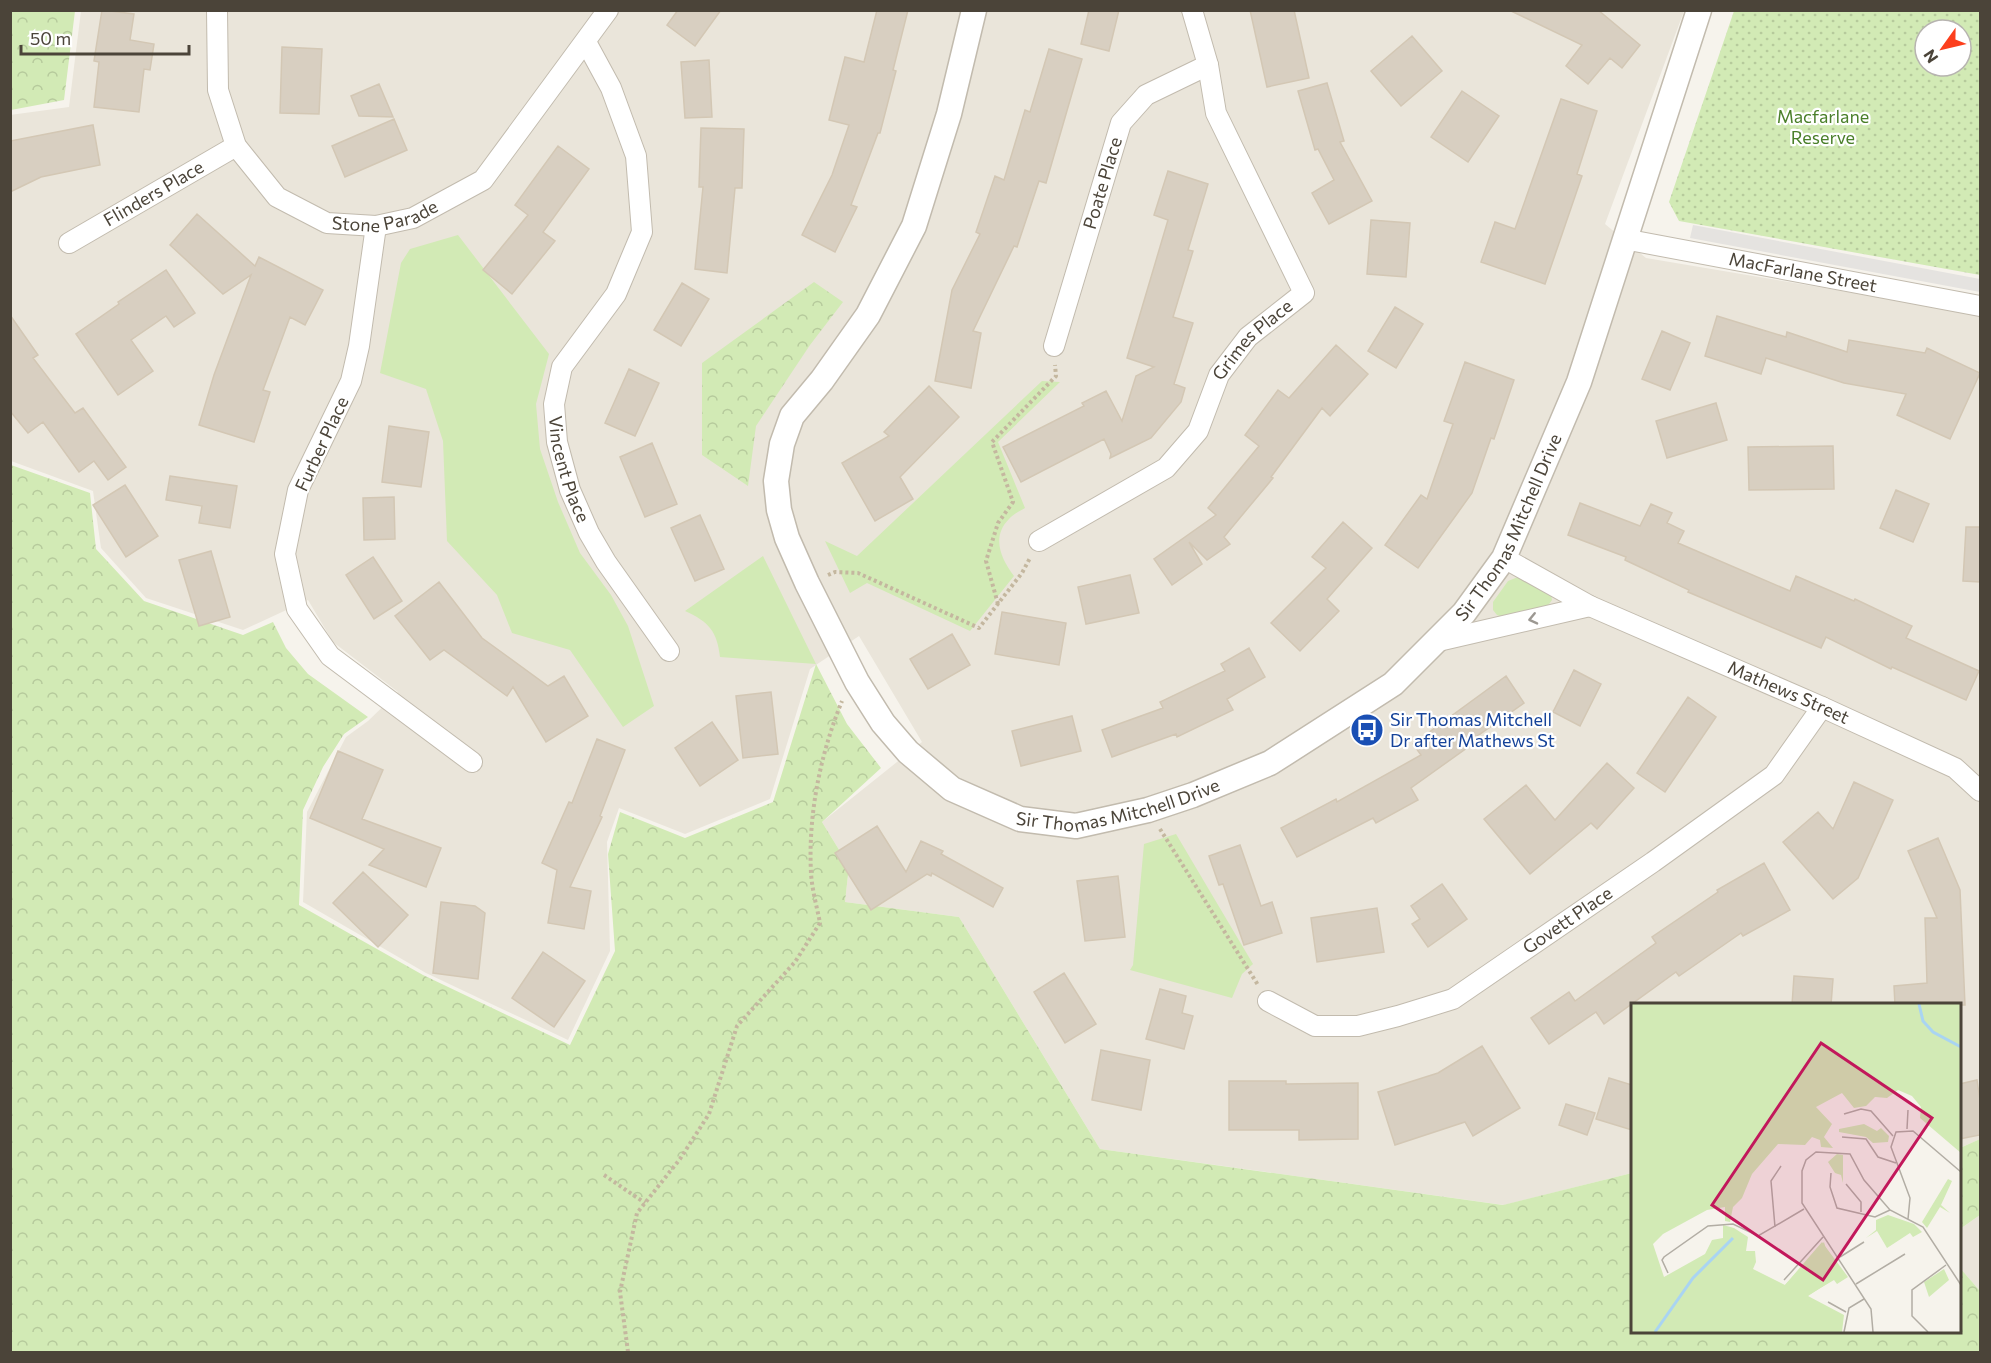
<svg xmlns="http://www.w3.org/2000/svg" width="1991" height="1363" font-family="Commissioner,sans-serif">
<defs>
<pattern id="forest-crowns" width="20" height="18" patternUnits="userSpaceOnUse" patternTransform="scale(1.5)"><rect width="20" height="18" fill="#d2eab5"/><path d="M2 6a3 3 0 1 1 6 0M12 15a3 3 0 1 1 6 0" fill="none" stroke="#b6ca9c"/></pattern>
<pattern id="park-dots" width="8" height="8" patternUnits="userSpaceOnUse" patternTransform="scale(1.5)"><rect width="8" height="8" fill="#d2eab5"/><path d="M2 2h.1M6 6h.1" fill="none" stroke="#b6ca9c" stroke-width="1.8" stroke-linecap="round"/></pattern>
</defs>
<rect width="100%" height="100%" fill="#f6f3ec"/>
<path fill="#eae5da" d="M81,11H1684L1605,224L1646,258L1980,314V1139L1960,1148V1004H1632V1173L1504,1205L1100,1149L959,917L845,902L849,866L822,822L922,742L859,636L810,669L770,799L685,834L619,808L607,842L610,951L568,1040L426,973L303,902L307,812L346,737L368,721L398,692L333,642L308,600L243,630L146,598L101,548L93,491L11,461L10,115L69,107Z
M1980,1215V1291L1960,1268V1229Z"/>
<path fill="#d2eab5" d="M458,235L549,354L536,404L540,449L558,502L580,553L611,595L628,626L654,706L623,727L570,650L512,633L497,595L447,541L443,441L426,389L380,373L401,263L410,249Z
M1042,381L1060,382L998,442L1025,508C1020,511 1013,514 1009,519C991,537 1001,559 1014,576L970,631L867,583L850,593L825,541L857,556Z
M763,556L816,664L720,657C717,631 709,622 685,611Z
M1518,577L1551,594L1552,600L1547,607L1504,618L1497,615L1493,610V602L1508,581Z
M1176,834L1253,964L1242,974L1232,998L1130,970L1133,965L1144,844Z"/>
<path fill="url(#forest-crowns)" d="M11,10L75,11L64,100L11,110Z
M814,282L843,302L810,345L756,426L748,486L702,455V363Z
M11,465L90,493L96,549L144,601L243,635L273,622L286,648L308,674L368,717L344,734L323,767L303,810L299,905L423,975L570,1045L615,951L608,854L620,812L685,838L773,802L816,664L847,724L881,768L822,822L849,866L845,902L959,917L1100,1149L1503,1205L1632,1173V1332H1960V1268L1980,1291V1352H11Z
M1980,1139V1215L1960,1229V1148Z"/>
<path fill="url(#park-dots)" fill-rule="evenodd" d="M1734,11H1980V275L1679,221L1669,202ZM1925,30H1961V66H1925Z"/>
<path fill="#e5e3e0" d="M1693,225L1980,279V292L1690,238Z"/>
<path fill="#d8cfc1" stroke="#d3c7b4" stroke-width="1.5" d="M102,10L134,14L130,40L154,44L150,70L144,69L139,112L94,107L99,62L94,61Z
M678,10H721L695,46L667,25Z
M877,10H908L893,70L896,71L880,133H878L851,205L857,207L835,252L802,235L832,175L849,125L829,120L845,57L864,62Z
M1089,10H1119L1109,51L1081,44Z
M1250,10H1294L1309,78L1267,87Z
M1509,10H1598L1640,45L1622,68L1610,58L1588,84L1566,66L1582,45Z
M1412,36L1442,71L1401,106L1371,71Z
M282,47L322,49L319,114L280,113Z
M1049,49L1082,59L1046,183L1039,181L1017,247L1014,246L973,331L981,333L971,388L935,381L952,290L980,234L976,232L995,176L1004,180L1025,110L1030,112Z
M709,60L712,117L685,118L681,62Z
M1327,83L1344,141L1340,142L1372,201L1329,224L1312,193L1334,180L1318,149L1315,150L1298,91Z
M379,84L393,117L359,116L351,96Z
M1462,91L1499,116L1468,162L1431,137Z
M1561,99L1597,111L1577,174L1582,176L1545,284L1481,262L1495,222L1515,229Z
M394,119L407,150L345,177L332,146Z
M93,125L100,165L41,177L10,192V141Z
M701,128L744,129L742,188H735L727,273L695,269L703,187H699Z
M558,146L589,169L543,232L555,241L512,294L483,270L528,215L515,205Z
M1168,171L1208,184L1188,250L1193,251L1173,317L1193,323L1174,384L1185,388L1181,402L1151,438L1110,458L1111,454L1104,439L1021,482L1003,447L1084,406L1082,403L1106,391L1122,421L1136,376L1154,367L1127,358L1168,220L1154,215Z
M197,214L255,266L259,257L323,290L305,325L290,317L263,390L270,392L254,442L199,425L214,375L251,275L223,294L170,245Z
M1371,220L1410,223L1406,277L1367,274Z
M166,270L195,313L174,327L166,316L131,340L153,371L118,395L76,334L119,304L118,302Z
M682,283L709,299L681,346L654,330Z
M1395,307L1423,324L1396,368L1368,351Z
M10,315L38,355L33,358L75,413L83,408L126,467L108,480L94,461L79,472L43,422L28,433L10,411Z
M1717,316L1786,337L1787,332L1847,352L1849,340L1925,353L1927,348L1980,373L1950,439L1897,415L1906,394L1844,383L1766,358L1761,374L1705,356Z
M1662,331L1690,343L1670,390L1642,379Z
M1336,345L1368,374L1330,416L1322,408L1271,477L1273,478L1224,537L1230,544L1207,560L1189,542L1202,564L1172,585L1154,559L1216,515L1208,508L1259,446L1245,435L1278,390L1289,398Z
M1465,362L1514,380L1494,439L1491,438L1472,493L1418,568L1385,545L1421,495L1427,499L1453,424L1444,421Z
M629,369L659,383L635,436L605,423Z
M929,386L959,417L900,477L913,499L875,521L842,463L889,436L884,432Z
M1716,403L1727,440L1667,458L1656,421Z
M389,426L429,432L421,487L382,482Z
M652,443L677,504L645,517L620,457Z
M1833,446L1834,489L1749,490L1748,447Z
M170,476L237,486L230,528L199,523L202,506L166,500Z
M125,485L158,536L126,557L93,505Z
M1896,490L1929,504L1913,542L1880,528Z
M394,497L395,539L364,540L363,498Z
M1580,503L1640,526L1651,504L1672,513L1667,523L1684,531L1678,543L1790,591L1796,576L1854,601L1855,599L1912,626L1906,638L1979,671L1966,700L1892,667L1891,669L1826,637L1821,648L1688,592L1689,590L1625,560L1626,557L1568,535Z
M700,515L724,569L695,581L671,528Z
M1343,522L1372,548L1327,599L1339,611L1300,651L1271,623L1326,568L1312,557Z
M1966,527H1980V582L1963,581Z
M211,551L230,617L199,626L179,560Z
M373,557L402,601L374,619L346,575Z
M1130,575L1139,613L1086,624L1078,587Z
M439,582L482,638L548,686L564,676L588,716L546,742L513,687L507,696L444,650L430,660L395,616Z
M1002,612L1066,623L1059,665L995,654Z
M952,634L970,665L928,689L910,659Z
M1249,648L1265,677L1227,699L1233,710L1177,737L1176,734L1112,757L1102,730L1163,708L1160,702L1225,671L1221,664Z
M1574,670L1601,684L1580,726L1553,712Z
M1506,676L1524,703L1469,742L1471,745L1411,788L1418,800L1376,823L1373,818L1297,857L1281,828L1336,799L1337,802L1421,755L1413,744Z
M771,692L778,754L743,758L736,696Z
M1688,697L1716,717L1665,792L1637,773Z
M1072,716L1081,751L1021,766L1012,731Z
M712,722L738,760L700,786L675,748Z
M597,739L625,750L600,816L602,817L570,887L591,891L584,929L548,923L557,870L542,863L569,802L572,803Z
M338,751L383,770L362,819L441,848L426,887L369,865L384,849L310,818Z
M1607,763L1634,788L1597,829L1591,823L1530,874L1484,819L1526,785L1555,820Z
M1854,782L1893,800L1858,878L1833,899L1783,842L1818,812L1833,829Z
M877,826L906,872L921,841L943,851L941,854L1003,888L993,907L932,873L931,876L927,874L871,910L835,853Z
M1938,838L1960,890L1965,1005H1895L1894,986L1927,983L1925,918H1937L1908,851Z
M1240,845L1261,906L1272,902L1282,933L1244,945L1223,884L1219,885L1209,856Z
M1764,863L1790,910L1743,936L1741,933L1679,976L1676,972L1604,1024L1596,1012L1549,1044L1531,1018L1569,992L1575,1001L1656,943L1652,937L1718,892L1717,890Z
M363,872L408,915L378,947L333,903Z
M1118,876L1125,937L1085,941L1077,881Z
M1442,884L1467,919L1428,947L1412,924L1420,919L1411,906Z
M441,902L475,906L485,913L478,979L433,973Z
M1377,908L1384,952L1317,962L1311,918Z
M543,952L585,981L554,1027L512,998Z
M1064,973L1096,1024L1065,1043L1034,992Z
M1794,976L1833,979L1831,1005H1792Z
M1160,989L1186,996L1182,1013L1193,1016L1184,1049L1146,1039Z
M1482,1046L1520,1108L1473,1136L1465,1122L1395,1145L1378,1092L1438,1073Z
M1101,1050L1150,1060L1141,1110L1092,1100Z
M1609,1078L1632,1085V1130L1596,1119Z
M1977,1080L1980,1100V1135L1959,1139V1084Z
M1229,1081H1286V1084L1358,1083V1139L1299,1140V1130H1229Z
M1566,1104L1595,1113L1587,1135L1559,1125Z"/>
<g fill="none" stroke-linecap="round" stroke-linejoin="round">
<g stroke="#c2bbae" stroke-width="22">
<g id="minor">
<path id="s1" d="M217,10L218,90L236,146L277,197L327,223L376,226L413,218L483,180L608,10"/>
<path id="s2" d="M586,42L611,88L636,156L642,232L616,294L562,367L554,404L557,442L570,490L589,533L606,562L669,651"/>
<path d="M376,226L359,346L351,381L298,490L285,554L297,609L330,656L472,762"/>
<path id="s3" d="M1624,239L1980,306"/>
<path id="s4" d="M69,243L236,146"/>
<path id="s5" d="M1054,346L1121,123L1146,95L1208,65"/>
<path id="s6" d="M1039,541L1166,468L1198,431L1219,375L1248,337L1304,293L1216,113L1208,65L1192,10"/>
<path id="s7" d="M1504,558L1590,606L1822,707L1955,768L1980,791"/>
<path d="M1434,642L1590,606"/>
<path id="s8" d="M1268,1001L1315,1026H1358L1398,1016L1453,999L1653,862L1774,775L1822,707"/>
</g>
</g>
<g stroke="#c2bbae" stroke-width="27">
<g id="tertiary">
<path id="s9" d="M974,10L949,114L914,226L868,315L822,380L792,416L782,444L776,481L779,510L787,538L807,583L857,682L883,723L908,752L952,789L1020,819L1076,826L1148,810L1193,795L1270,763L1393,684L1464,613L1504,558L1579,382L1699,10"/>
</g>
</g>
<path stroke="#c4b79f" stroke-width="4" stroke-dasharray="3 3" stroke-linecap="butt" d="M828,575L835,572L858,573L979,628L1022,573L1030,558
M998,604L986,561L998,523L1013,502L992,442L1056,376L1055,365
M1160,829L1258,985
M604,1175L645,1203
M628,1352L620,1292L637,1213L680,1159L709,1114L737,1026L795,962L820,923C817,907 812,890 811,873C808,815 820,755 842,701"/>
<use href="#minor" stroke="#fff" stroke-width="20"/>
<use href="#tertiary" stroke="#fff" stroke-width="24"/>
</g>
<defs><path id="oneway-chevron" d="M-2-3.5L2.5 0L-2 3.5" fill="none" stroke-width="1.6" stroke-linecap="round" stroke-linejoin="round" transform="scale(1.5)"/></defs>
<use stroke="#9c9892" href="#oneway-chevron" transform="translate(1533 619) rotate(167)"/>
<defs>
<g id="bus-disc" transform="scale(1.725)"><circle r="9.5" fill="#1a4fb4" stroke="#fff"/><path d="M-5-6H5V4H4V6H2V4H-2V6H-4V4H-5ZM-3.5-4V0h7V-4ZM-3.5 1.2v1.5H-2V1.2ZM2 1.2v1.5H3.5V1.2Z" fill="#fff"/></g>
</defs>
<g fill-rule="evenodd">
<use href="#bus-disc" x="1367" y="730"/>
</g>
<g text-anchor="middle" stroke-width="4.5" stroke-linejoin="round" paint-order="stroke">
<g font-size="18" fill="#4a7f2a" stroke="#fff">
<text x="1823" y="123">Macfarlane<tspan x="1823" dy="21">Reserve</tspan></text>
</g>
<g font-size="18" fill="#4b4439" stroke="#fff">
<text dy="6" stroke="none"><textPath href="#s5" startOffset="170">Poate Place</textPath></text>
<text dy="6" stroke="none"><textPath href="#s4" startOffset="98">Flinders Place</textPath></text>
<text dy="6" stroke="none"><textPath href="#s1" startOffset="320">Stone Parade</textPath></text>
<text dy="6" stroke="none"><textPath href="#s3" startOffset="182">MacFarlane Street</textPath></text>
<text dy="6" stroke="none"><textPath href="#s6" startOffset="304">Grimes Place</textPath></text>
<text transform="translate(322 444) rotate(-65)" y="6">Furber Place</text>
<text dy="6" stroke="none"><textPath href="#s2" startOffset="464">Vincent Place</textPath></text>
<text dy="6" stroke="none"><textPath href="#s9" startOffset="1560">Sir Thomas Mitchell Drive</textPath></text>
<text dy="6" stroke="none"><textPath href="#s7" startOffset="315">Mathews Street</textPath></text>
<text dy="6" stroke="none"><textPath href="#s9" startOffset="1056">Sir Thomas Mitchell Drive</textPath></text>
<text dy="6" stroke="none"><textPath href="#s8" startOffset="334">Govett Place</textPath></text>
</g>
<g font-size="18" fill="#164399" stroke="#fff" text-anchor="start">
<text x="1390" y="726">Sir Thomas Mitchell<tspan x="1390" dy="21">Dr after Mathews St</tspan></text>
</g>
</g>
<g transform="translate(1631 1003)">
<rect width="330" height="330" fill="#f6f3ec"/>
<path d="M233,121L246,128L250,125L258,133L257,139L242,140L235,134L208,129V126ZM206,151L212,152V180L210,172L204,170L197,159ZM317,176L321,178L310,202L319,210L309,204L296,225L291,219Z" fill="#d2eab5"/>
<path d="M0,1H330V150L289,115L290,104L281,93L267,87L256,95L244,94L235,103L223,105L211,90L185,104L201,121L193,134L202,145L190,144L189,137L181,134L174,142L147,141L121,171L111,195L102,204L99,219L94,218V204L76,207L32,231L22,241L33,274L74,251L81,237L92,235V222L103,225L117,234L115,248H124L125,259L122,266L154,282L193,239L203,276L177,293L213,312L211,329H0ZM313,266L318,277L298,294L293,279Z" fill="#d2eab5"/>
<path d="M257,212L283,221L291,229L282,234L279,230L256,245L246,228L235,235L245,227V217ZM191,239L217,274L206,281L203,277L176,293L154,282Z" fill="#d2eab5"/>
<path fill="none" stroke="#a9d4f2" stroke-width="3" d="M288,1L292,18L302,29L330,44M24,329L62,275L102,235"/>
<path fill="none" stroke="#b2ada4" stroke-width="1.5" d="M213,111L230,106L240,108L262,133M276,126L277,107M211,134L235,136L247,154L265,160M200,170L199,184L206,205L244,214L259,207M215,181L230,199V209M277,216L279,195L260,144L265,129L282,128L330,169M144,224L140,178L150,163M209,254L233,239M37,270L31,257L33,254L77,223L102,221L127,233L173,206M153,277L192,234M225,281L274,251M197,299L215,309M213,329L218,305L233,296M242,329L240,306L171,200V168L175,157L185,149L219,151L233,177L259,207L292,224L330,282M297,329L281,313V287L315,262"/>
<path fill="#c2185b" fill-opacity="0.15" stroke="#c2185b" stroke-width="3" d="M190,40L301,115L192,277L81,202Z"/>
<rect width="330" height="330" fill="none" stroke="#4b4439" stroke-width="3"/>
</g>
<rect width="1991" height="1363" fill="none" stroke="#4b4439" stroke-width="24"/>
<g transform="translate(1943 48) rotate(236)"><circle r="28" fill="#ffffff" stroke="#b7b4b0" stroke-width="1.5"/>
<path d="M0-4.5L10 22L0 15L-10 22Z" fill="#fc3f1d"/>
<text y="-9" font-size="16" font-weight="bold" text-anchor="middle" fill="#4b4439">N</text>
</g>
<path d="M21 45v9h168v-9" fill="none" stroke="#4b4439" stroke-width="3"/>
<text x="30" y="45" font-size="18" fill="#4b4439" stroke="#ffffff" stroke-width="4.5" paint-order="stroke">50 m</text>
</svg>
